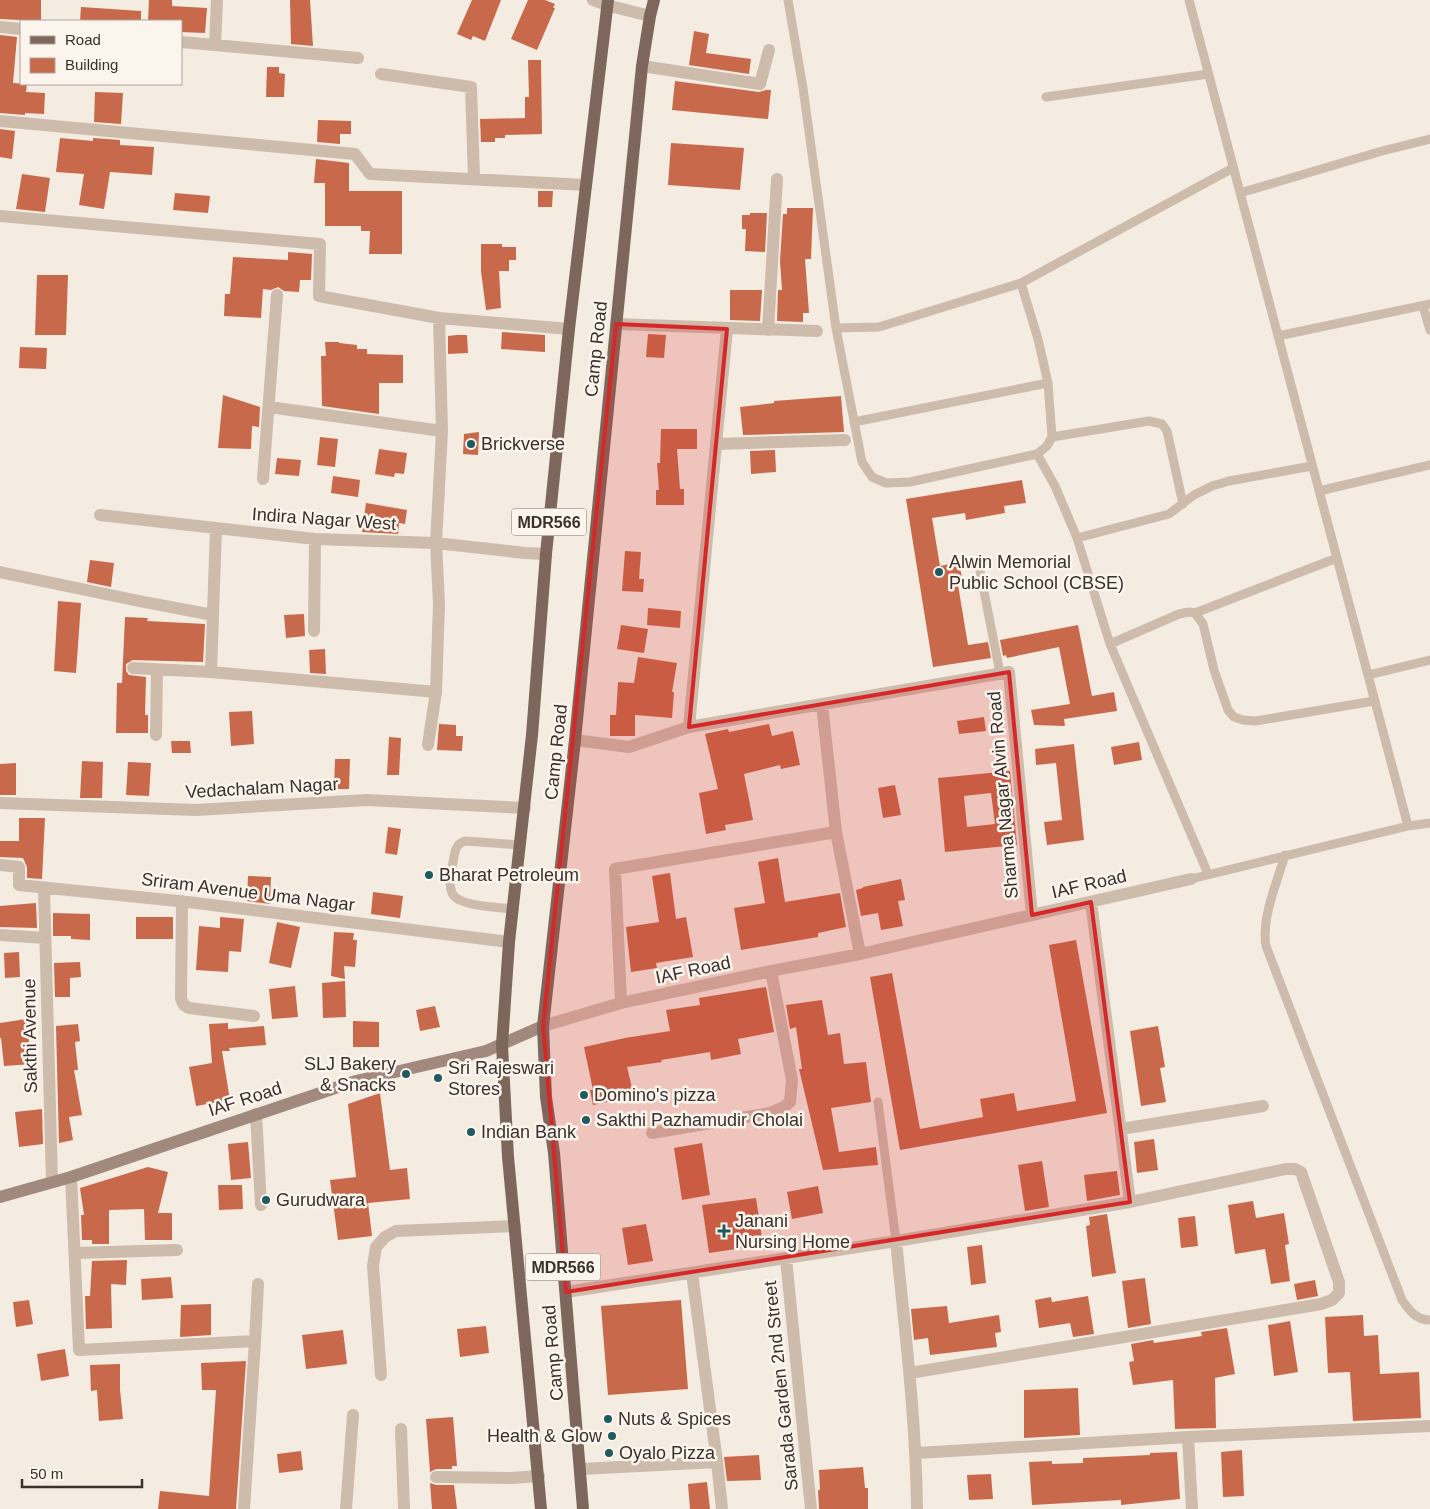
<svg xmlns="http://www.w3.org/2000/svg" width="1430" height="1509" font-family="Helvetica,sans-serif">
<rect width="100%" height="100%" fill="#f4ebe1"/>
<path fill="#c8694b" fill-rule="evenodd" d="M0,0H41V21L0,19Z
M149,0H172V6L207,8L205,33L181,32V21H148Z
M290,0H310L313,46L291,44Z
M472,0H501L485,41L473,36L471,40L457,34Z
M528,0H545L555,4L553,8H555L537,50L511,39Z
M81,7L141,11V21H80Z
M694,31L709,34L706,53L751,59L749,74L689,65Z
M0,35L17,37L13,83L27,84L26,92L45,93L44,114L25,113V115L0,113Z
M528,60H541L542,134L505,135V138H495V142H481L480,119L525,118V97H529Z
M267,67H279V73L285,74L284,97H266Z
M675,81L759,92L766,90H771L768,119L672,110Z
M95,92L123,93L121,124L94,122Z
M318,120L351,121V134H340V144L317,142Z
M0,129L15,131L12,159L0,157Z
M60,138L93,141V138L120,140V145L154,147L152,175L110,172L104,209L79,205L84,174L56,172Z
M671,143L744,148L740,190L668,185Z
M316,159L349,163V191H402V254H369L370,231H361V226H325V183H314Z
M22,174L50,178L45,212L16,209Z
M538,191H553L552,207H538Z
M175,193L210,196L208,213L173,210Z
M787,208H813L811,259H805L809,313H803V322L777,321L778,290H782L780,261L783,214H787Z
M750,213H767L765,252L745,251L746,229H742V215H750Z
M481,244H502V247H516V260H509V271H499L501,308L486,310L481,271Z
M288,252L312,254L311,280H300L299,292L284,291L278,287L271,290L263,289L261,318L224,316L225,294H230L233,257L288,260Z
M37,275H68L66,335H35Z
M730,290H762L760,321L730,320Z
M502,332L545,335V352L501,349Z
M648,334L666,335L664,358L646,357Z
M457,335H467L468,353L448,354V336Z
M325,342H339V343L357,345V349H367V354L403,355V383H379V414L322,406L321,356H326Z
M20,347L47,348L46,369L19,368Z
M223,395L260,407L259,427L252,426L251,449L218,448Z
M841,396L844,432L743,435L740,407L774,403V401Z
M661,429H697V449H677L680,489H684V505H656V490H659L657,463H660Z
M479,432L478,455L463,454L464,434Z
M320,437L338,439L335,467L317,465Z
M379,449L407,453L404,474L395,473L394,477L375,474Z
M775,450L776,472L751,474L750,451Z
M277,458L301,460L299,476L275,474Z
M333,476L360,480L358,497L331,493Z
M1022,480L1026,503L1004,506L1005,513L966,520L965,513L932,518L940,566L959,562L962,578L957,579L968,645L988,642L991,658L933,667L906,499Z
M366,503L407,510L405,524L399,523L398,534L362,532Z
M315,514L338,516L337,528L313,526Z
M625,551L641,552L639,579H644L643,592L622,591Z
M90,560L114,563L111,587L87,582Z
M58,601L81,603L76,673L54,671Z
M648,608L681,611L680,628L647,625Z
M304,614L305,636L286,638L284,615Z
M125,617L148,618L147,621L205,624L203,662L133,660L126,664V671L129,675L146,677L145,715H148V733H116L117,683H122Z
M621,625L648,629L644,653L617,649Z
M1078,625L1092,696L1114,692L1117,711L1064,719L1065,726L1034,725L1031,710L1070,704L1059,647L1007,658L1006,655L1003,656L1000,640Z
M325,649L326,674L310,673L309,650Z
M638,657L677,663L672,692H674L672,718L635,715V736H610V715H616L618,682L634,683Z
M252,711L254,744L231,746L229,712Z
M984,717L986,731L959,734L957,721Z
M439,724L456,725V736H463L462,751L437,750Z
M769,724L772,736L793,731L800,765L781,769L780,765L744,774L753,820L725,825L726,830L706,834L699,793L718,789L705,734L728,729L729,732Z
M389,737L401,738L399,775H387Z
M171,741H190L191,753H172Z
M1139,742L1142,760L1114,765L1111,747Z
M1074,744L1084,840L1047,845L1044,822L1062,820L1056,763L1036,765L1035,749Z
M335,759H350L349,789H334Z
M82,761L103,762L102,798H80Z
M128,762L151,763L149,796L126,795Z
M16,763V795H0V764Z
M1010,771L1017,845L945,852L938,778ZM991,793L995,824L967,827L964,796Z
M895,785L901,815L883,818L878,788Z
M19,818H45L42,879L27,878V867L23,858L0,857V841H19Z
M388,827L401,829L397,855L385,853Z
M778,858L785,902L840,893L846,927L818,933V937L741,950L734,908L765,903L758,862Z
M670,873L676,919L686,917L693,957L656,963L657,968L631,972L626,927L659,922L652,876Z
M248,876L271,877L270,904L247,901Z
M901,879L905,900L898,901L903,926L881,930L878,913L861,916L856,890L863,888V887Z
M373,892L403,896L400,918L371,914Z
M36,903L37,928L0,927V906Z
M53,913L90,914V940L71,939V936H53Z
M136,917H173V939H136Z
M220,917L244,919L241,952L229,951L228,972L196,970L199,926L220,928Z
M277,922L300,927L291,968L269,963Z
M334,932L354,933L353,940H357L355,967L344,966L345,979L331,976Z
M1076,940L1107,1113L900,1150L870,977L892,973L920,1129L983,1117L980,1099L1014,1093L1017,1111L1076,1101L1049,945Z
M19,952L20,977L5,978L4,953Z
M80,962L81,977L70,978V997H55L54,963Z
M345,981L346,1017L323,1018L322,983Z
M295,986L298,1017L272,1019L269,989Z
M766,987L774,1032L738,1039L741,1054L711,1060L710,1052L661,1060L662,1062L627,1067L634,1096L593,1105L590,1090H593L584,1047L625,1038L670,1031L666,1010L700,1005L699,998Z
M822,1000L828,1035L840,1033L844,1064L866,1062L871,1102L831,1108L839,1152L876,1147L878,1165L823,1170L799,1069H802L796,1027L790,1029L786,1005Z
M435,1006L440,1027L420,1031L416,1010Z
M26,1019L32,1064L4,1066L1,1038H0V1023Z
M353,1021L379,1022V1047H353Z
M228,1023V1029L264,1026L266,1045L229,1048L230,1051H222L230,1100L196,1106L189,1067L212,1063L209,1024Z
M78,1024L80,1041L75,1042L78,1070H74L82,1115L69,1117L73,1140L59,1143L56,1026Z
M1158,1026L1165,1067L1160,1068L1166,1102L1141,1106L1130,1031Z
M380,1093L390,1170L407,1168L410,1199L368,1203L372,1236L338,1240L330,1180L356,1177L348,1104Z
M42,1109L43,1144L19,1147L15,1112Z
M1154,1139L1158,1170L1137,1173L1134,1142Z
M248,1142L251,1178L231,1180L228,1144Z
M702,1143L710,1195L682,1200L674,1148Z
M1042,1161L1049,1207L1025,1211L1018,1165Z
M148,1167L168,1172L158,1213H172V1240H145L144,1209L109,1210V1244H92V1240H82L81,1215H84L80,1188Z
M1117,1171L1120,1195L1087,1201L1084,1175Z
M218,1185H242L243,1209L219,1210Z
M818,1186L823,1213L792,1219L787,1192Z
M756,1198L763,1245L709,1253L702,1205Z
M1253,1201L1256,1218L1284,1213L1289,1244L1285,1245L1290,1281L1271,1284L1265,1249L1235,1254L1228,1205Z
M1107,1214L1116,1273L1092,1277L1086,1226L1090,1225L1089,1217Z
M1195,1216L1198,1246L1181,1248L1178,1218Z
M646,1224L653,1261L628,1265L622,1228Z
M982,1245L986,1283L971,1285L967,1247Z
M127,1260L126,1285L111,1284L112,1328L86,1329L85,1296H90L92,1261Z
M171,1277L173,1298L142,1300L141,1279Z
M1145,1278L1151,1324L1128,1328L1122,1281Z
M1315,1280L1318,1296L1297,1300L1294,1284Z
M1088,1296L1094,1334L1073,1337L1070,1323L1039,1328L1035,1300L1051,1297L1052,1302Z
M29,1300L33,1324L16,1327L13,1302Z
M681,1300L688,1389L608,1395L601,1306Z
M211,1304V1335L180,1337L181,1305Z
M947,1306L949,1323L999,1315L1001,1332L995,1333L997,1347L930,1355L928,1338L914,1340L911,1309Z
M1363,1315L1364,1336L1378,1335L1380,1374L1419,1372L1421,1418L1353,1421L1350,1372L1328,1373L1325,1317Z
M1290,1321L1298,1372L1274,1376L1268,1325Z
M486,1326L489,1353L460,1357L457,1329Z
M1227,1328L1235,1374L1215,1378L1216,1428L1175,1429L1173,1380L1133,1385L1129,1362L1134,1361L1131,1344L1153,1340L1154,1343L1202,1336L1201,1332Z
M343,1330L347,1364L306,1369L302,1335Z
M65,1349L69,1376L41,1381L37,1354Z
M246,1361L236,1509H158L160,1491L209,1496L216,1390H202L201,1363Z
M120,1364V1390L123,1419L99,1421L97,1390L91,1391L90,1365Z
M1078,1388L1080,1435L1024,1438V1390Z
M453,1417L457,1466H452V1469H436L430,1472L426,1419Z
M1242,1450L1244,1496L1223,1497L1221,1452Z
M301,1451L303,1470L279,1473L277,1454Z
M1177,1452L1180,1499L1121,1505V1500L1032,1505L1029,1462L1052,1461V1464L1083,1463V1458L1150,1455V1453Z
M759,1455L761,1480L727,1481L724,1457Z
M863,1467L865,1488H868V1509H819L818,1490H820L819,1470Z
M991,1474L993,1499L969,1500L967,1475Z
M707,1482L710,1509H690L688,1484Z
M430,1483L436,1485H454L457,1509H432Z"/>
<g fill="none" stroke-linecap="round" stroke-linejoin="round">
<path stroke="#cdbbac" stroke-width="9" d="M788,0L803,88L836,328L862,462L872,477L886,483L910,482L1037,454L1047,446L1052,437L1048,383L1038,339L1021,283
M1189,0L1408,826
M1046,97L1208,74
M1240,193L1382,151L1430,139
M1423,306L1430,330
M836,328L879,327L1021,283L1233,168
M1278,336L1430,304
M854,422L1048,383
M1052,437L1149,421L1162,424L1167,431L1183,504
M1037,454L1055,486L1077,538L1110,644L1208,874
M1319,491L1430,465
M1077,538L1169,514L1194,495L1212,486L1229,481L1312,466
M980,571L1000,673
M1195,613L1337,558
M1110,644L1179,614L1189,612L1195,613L1203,624L1214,670L1228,710L1234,717L1243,720L1256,721L1374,701
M1368,675L1430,660
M1285,855C1277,882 1261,919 1266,946L1402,1300C1409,1310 1416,1320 1430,1320
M1191,879L1408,826L1430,823
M513,909C499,907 458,907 452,893C448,884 451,871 453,862C455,852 455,844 465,841L520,845
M878,1102L896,1241"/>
<path stroke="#cdbbac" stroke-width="12" d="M593,0L606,5L650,16
M0,27L21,29
M181,42L358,58
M215,45L217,0
M642,66L760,84L769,50
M381,74L471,87L474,178
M0,121L355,154L370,174L586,185
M0,216L320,244L319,296L439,318L569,329
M616,324L817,331
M768,330L777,179
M269,407L442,431
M716,444L845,440
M263,479L277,295
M100,515L315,539L436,543L525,553L546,554
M0,572L139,601L213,615
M314,631L315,539
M133,668L211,672L436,692L439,604L436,543L442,431L439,318
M211,672L216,528
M822,704L836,832L860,954
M689,727L727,329
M156,735L157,669
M575,740L629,747L689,727L1009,672L1032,915
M428,745L436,692
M0,803L196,810L367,800L525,808
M0,865L19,867V885L188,902L509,942
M44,888L52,1182
M182,901L181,999L184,1005L189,1008L254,1016
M1091,902L1130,1202
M0,935L45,938
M621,1003L615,869L836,832
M543,1026L621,1003L771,971L860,954L1191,879
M256,1114L261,1205
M1121,1129L1263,1106
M652,1133L770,1113L784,1107L790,1102L792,1080L771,971
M71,1177L79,1350L255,1341L244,1509
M896,1241C905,1331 916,1419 917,1509
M75,1253L177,1250
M786,1259L811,1509
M692,1273L717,1462L722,1509
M566,1292L896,1241L1130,1202L1286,1169H1295L1301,1172L1339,1282V1293L1332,1300L1321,1304L910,1373
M255,1341L258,1284
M381,1375L373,1266L376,1247L385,1237L396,1231L515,1226
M401,1429L404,1509
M1188,1437L1192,1509
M917,1453L1188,1437L1430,1426
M581,1469L717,1462
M436,1477L512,1478L539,1476
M346,1509L353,1415"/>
<path stroke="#a18a7d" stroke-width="12" d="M0,1197L71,1177L356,1081L486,1051L543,1026"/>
<path stroke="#7d675c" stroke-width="12" d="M541,1509L508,1157L502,1045L509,942L532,735L546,554L569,329L608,0
M583,1509L554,1153L546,1097L543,1026L575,740L642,66L650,16L654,0"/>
</g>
<path fill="#d62828" fill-opacity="0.2" stroke="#d62828" stroke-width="4" stroke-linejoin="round" d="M616,324L727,329L689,727L1009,672L1032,915L1091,902L1130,1202L566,1292L543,1026Z"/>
<g fill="#1f5a5e" stroke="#fbf5ee" stroke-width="2">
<circle cx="471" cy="444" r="5"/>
<circle cx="939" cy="572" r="5"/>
<circle cx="429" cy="875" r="5"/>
<circle cx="406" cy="1074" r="5"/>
<circle cx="438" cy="1078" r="5"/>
<circle cx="584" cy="1095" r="5"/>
<circle cx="586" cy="1120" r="5"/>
<circle cx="471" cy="1132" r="5"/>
<circle cx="266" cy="1200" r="5"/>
<path d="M721.5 1223.5h5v5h5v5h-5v5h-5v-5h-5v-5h5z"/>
<circle cx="608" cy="1419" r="5"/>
<circle cx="612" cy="1436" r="5"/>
<circle cx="609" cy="1453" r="5"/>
</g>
<g text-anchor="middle" stroke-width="5" stroke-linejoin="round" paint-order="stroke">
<g fill="#fbf5ee" stroke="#756b66" stroke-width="1">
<rect x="511.5" y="508.5" width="75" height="27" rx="4"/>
<rect x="525.5" y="1253.5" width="75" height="27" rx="4"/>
</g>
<g font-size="16" font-weight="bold" fill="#3b302b">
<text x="549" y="528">MDR566</text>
<text x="563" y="1273">MDR566</text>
</g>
<g font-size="18" fill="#3b302b" stroke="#fbf5ee">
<text transform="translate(596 349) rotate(-84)" y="6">Camp Road</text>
<text transform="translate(324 519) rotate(4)" y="6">Indira Nagar West</text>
<text transform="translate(556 752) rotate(-84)" y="6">Camp Road</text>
<text transform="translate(262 788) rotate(-3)" y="6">Vedachalam Nagar</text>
<text transform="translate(1003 795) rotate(-95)" y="6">Sharma Nagar Alvin Road</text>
<text transform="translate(1089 884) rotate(-13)" y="6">IAF Road</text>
<text transform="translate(248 892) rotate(7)" y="6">Sriram Avenue Uma Nagar</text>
<text transform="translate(693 970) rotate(-12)" y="6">IAF Road</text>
<text transform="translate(30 1036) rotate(-91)" y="6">Sakthi Avenue</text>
<text transform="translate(245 1099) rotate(-18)" y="6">IAF Road</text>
<text transform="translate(553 1353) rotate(-95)" y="6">Camp Road</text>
<text transform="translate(781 1386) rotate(-96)" y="6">Sarada Garden 2nd Street</text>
</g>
<g font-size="18" fill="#3b302b" stroke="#fbf5ee" text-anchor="start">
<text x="481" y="450">Brickverse</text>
<text x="949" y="568">Alwin Memorial<tspan x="949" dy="21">Public School (CBSE)</tspan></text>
<text x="439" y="881">Bharat Petroleum</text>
<text x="396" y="1070" text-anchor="end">SLJ Bakery<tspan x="396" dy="21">&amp; Snacks</tspan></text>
<text x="448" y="1074">Sri Rajeswari<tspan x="448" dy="21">Stores</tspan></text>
<text x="594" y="1101">Domino's pizza</text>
<text x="596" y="1126">Sakthi Pazhamudir Cholai</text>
<text x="481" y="1138">Indian Bank</text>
<text x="276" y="1206">Gurudwara</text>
<text x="735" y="1227">Janani<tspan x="735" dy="21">Nursing Home</tspan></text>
<text x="618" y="1425">Nuts &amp; Spices</text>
<text x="602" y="1442" text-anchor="end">Health &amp; Glow</text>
<text x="619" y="1459">Oyalo Pizza</text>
</g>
</g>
<rect x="20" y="20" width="162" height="65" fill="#fbf5ee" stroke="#aea6a0"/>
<rect x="30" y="36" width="25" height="8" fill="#7d675c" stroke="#aea6a0"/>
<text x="65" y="45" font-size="15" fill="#3b302b">Road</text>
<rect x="30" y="58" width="25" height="15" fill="#c8694b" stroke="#aea6a0"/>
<text x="65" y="70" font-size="15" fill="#3b302b">Building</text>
<path d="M22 1479v8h120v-8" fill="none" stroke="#3b302b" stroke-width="2.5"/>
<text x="30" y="1479" font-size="15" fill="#3b302b" stroke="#fbf5ee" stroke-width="4" paint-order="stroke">50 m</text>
</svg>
